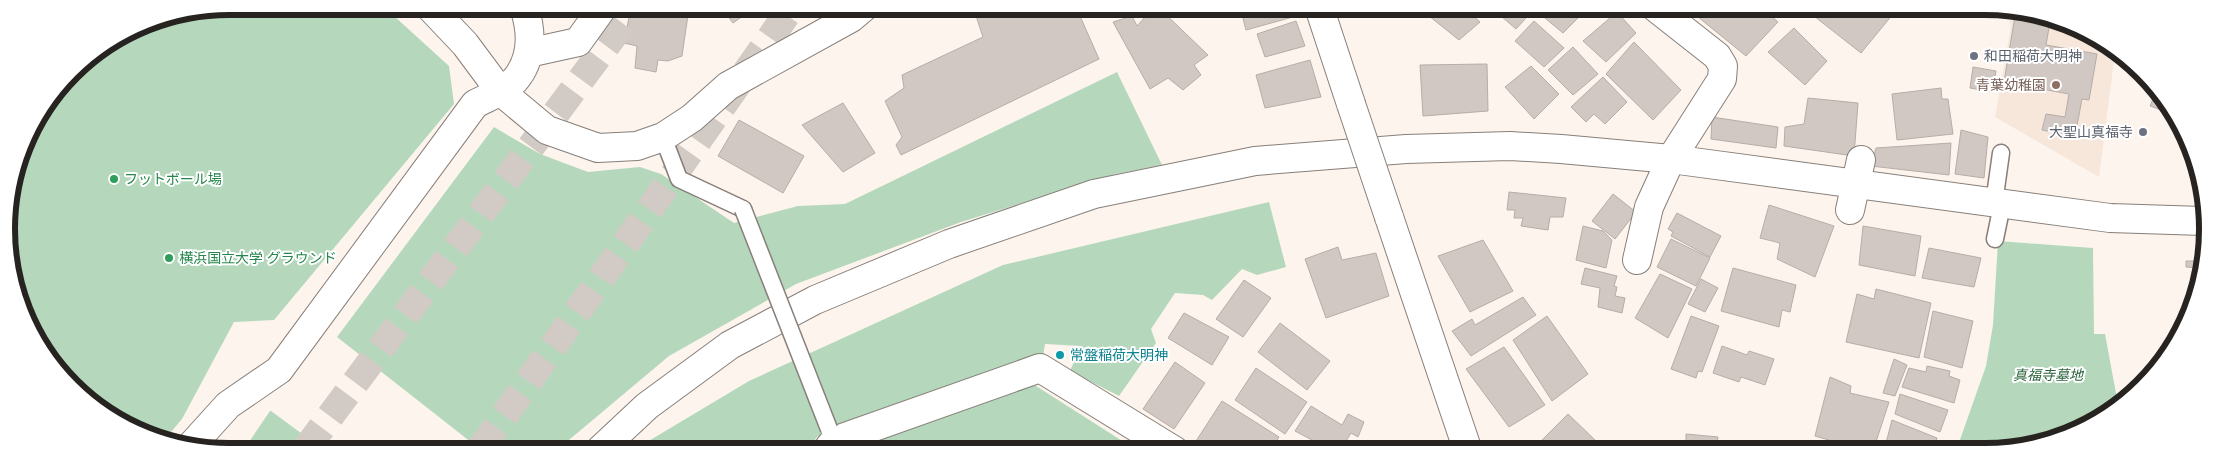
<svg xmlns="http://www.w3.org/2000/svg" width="2214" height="458" font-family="'Noto Serif','Noto Sans JP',serif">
<rect width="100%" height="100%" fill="#fdf4ed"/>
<path fill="#f6e7da" d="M2011,8L2096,36L2115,53L2099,177L1995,117L2011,27L2007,11Z"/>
<path fill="#b5d8bc" d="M229,6H383L449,66L454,104L274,320L234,322L182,419L165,439L130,429L61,376L18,300L7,215L23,143L72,71L144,23Z
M1117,72L1162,165L1116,174L961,222L796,284L669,356L557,450H481L337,337L494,127L540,154L588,172L640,167L661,174L734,223L798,206L845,204Z
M1269,202L1286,267L1257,275L1242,269L1212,300L1203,295L1175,293L1151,329L1156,343L1119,396L1070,371L1081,346L1045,344L1043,357L817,437L807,450H640L647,442L749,381L1003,265Z
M1998,241L2093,248L2094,334H2105L2118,404L2083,429L2000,451H1956L1986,366L1993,325Z
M1033,384L1138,451L853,450Z
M270,411H271L324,450H260L249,442Z"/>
<path fill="#d2c8c3" stroke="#b7ada8" d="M460,6L479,7L471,16Z
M631,7H647L688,15L682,56L668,61L658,60L656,72L635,68L637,46L624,43Z
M721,7H743L747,13L733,23Z
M751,7H777L756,14Z
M973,7H1076L1099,59L901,155L896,145L902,137L885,101L904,88L902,75L983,37Z
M1154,7H1158L1208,55L1194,65L1201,75L1183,90L1168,78L1150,89L1113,22L1132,16L1137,26Z
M1240,7H1298L1300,15L1246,30Z
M1429,8H1464L1480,22L1459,40L1424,12Z
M1497,8H1535L1516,29L1494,10Z
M1542,8H1588L1563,33L1539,13Z
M1687,8H1763L1778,22L1746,56Z
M1886,8L1893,14L1861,53L1805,9Z
M1617,12L1636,33L1606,62L1583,41Z
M2015,16L2050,22L2046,45L2097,54L2089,100L2082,99L2075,136L2042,130L2046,114L2065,117L2069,94L2004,82Z
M1296,21L1305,46L1265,57L1257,34Z
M1534,21L1564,48L1544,67L1515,41Z
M1794,28L1827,61L1805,85L1768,52Z
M1634,42L1681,90L1653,120L1606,74Z
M1573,47L1598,74L1573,95L1548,70Z
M1310,60L1321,97L1265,108L1256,75Z
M1487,64L1488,111L1423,116L1420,65Z
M1531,66L1559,94L1534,119L1505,87Z
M1973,67L1996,71L1992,92L1970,88Z
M1603,77L1627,102L1605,124L1594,114L1586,122L1571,107Z
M1941,88L1942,99H1948L1953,134L1897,140L1892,94Z
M2157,89L2162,93L2172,114L2150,106Z
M1808,98L1858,103L1854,156L1784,146L1785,127L1804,124Z
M843,103L875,153L843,172L802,125Z
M1712,117L1778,127L1776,148L1711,139Z
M739,120L804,156L783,193L718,156Z
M1961,130L1988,137L1984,178L1955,174Z
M1951,143L1949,175L1871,166L1876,148Z
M1509,192L1566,198L1563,217H1550L1548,230L1521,226L1523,218H1514L1515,210H1507Z
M1613,194L1636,212L1615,239L1592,221Z
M1769,205L1834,226L1815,277L1777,259L1780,243L1760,238Z
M1677,213L1721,236L1710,257L1671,236L1673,232L1668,229Z
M1583,226L1603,231L1612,240L1606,268L1576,260Z
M1863,226L1921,236L1915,276L1859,265Z
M1671,239L1710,258L1696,286L1657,267Z
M1483,240L1513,291L1470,312L1438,256Z
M1338,247L1342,260L1376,253L1389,296L1326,318L1305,259Z
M1929,248L1981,258L1974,287L1922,278Z
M2186,261H2201V268L2186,267Z
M1585,268L1617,276L1614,286L1617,287L1615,296L1625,298L1622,313L1598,307L1600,288L1581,284Z
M1733,268L1796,285L1790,312L1782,310L1779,327L1721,311Z
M1660,274L1692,289L1668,338L1635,318Z
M1701,279L1718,288L1705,312L1688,304Z
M1244,280L1271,298L1243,337L1216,319Z
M1876,289L1931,303L1919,358L1846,342L1857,294L1874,299Z
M1523,297L1536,315L1471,356L1452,331L1472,319L1475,325Z
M1933,311L1973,321L1962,368L1924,357Z
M1184,313L1229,337L1212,365L1168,338Z
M1547,316L1588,374L1552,401L1513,340Z
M1691,316L1719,326L1702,372L1698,371L1696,378L1671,369Z
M1280,323L1330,361L1307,390L1258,352Z
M1722,346L1747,355L1749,351L1774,359L1765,385L1741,377L1739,382L1713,373Z
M1504,347L1545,405L1509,427L1466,369Z
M1894,359L1907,365L1895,396L1883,393Z
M1175,362L1205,383L1174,429L1143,409Z
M1927,366L1950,371L1949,376L1960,380L1954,403L1902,387L1909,368L1926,372Z
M1256,368L1307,402L1285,434L1235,400Z
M1830,377L1851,386L1850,393L1889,402L1873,451H1866L1815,436Z
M1900,394L1948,410L1940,432L1895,414Z
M1222,401L1279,437L1270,451H1212L1196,441Z
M1311,406L1342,425L1348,414L1364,422L1358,437L1351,433L1340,451H1319L1310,446L1312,440L1295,431Z
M1568,414L1595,440L1590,451H1551L1542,440Z
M1892,420L1937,438L1933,451H1906L1886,443Z
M1686,434L1718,437L1716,451H1686Z
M1724,441L1752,443L1751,451H1722Z
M1283,443L1295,451H1278Z
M1882,447L1893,451H1880Z"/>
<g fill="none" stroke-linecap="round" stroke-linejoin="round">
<path stroke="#d2cac4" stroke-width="28" stroke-dasharray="28 14" stroke-linecap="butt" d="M305,450L635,7
M480,450L792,7"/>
<g stroke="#877f79" stroke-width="19">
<path id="lane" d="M663,137L679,179L743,209
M1994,203L2001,153
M1995,239L2002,205"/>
</g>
<g stroke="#877f79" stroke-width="30">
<path id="street" d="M429,6L465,44L500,91L547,130L598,148L637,146L663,137L692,118L728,86L851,18L864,7
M1319,7L1351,104
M528,53L578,42L603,7
M1850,210L1861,160
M1389,217L1468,451
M1637,260L1649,207L1671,159L1722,79L1723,66L1717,56L1656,8
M190,447L228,405L279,370L475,104C488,97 505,91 515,80C533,59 532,31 524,7
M827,450L834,441L1040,368L1175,451"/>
</g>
<g stroke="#877f79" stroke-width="30">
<path id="secondary" d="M600,450L647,406L730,345L815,300L949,244L1094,194L1255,161L1406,149L1510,146L1561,149L1671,159L2110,218L2203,221"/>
</g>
<use href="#lane" stroke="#fff" stroke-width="16"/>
<use href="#street" stroke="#fff" stroke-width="28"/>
<use href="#secondary" stroke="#fff" stroke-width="28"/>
<g stroke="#877f79" stroke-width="19" stroke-linecap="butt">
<path id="lane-bridge" d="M743,209L829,429"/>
</g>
<g stroke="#877f79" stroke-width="30" stroke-linecap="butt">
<path id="street-bridge" d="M1351,104L1389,217"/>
</g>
<use href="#lane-bridge" stroke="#fff" stroke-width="16"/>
<use href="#street-bridge" stroke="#fff" stroke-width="28"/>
</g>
<g fill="#6b7280" stroke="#fff" stroke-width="2">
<circle cx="1974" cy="56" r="5"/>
<circle cx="2143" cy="132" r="5"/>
</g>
<circle fill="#8d6e63" stroke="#fff" stroke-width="2" cx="2056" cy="85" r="5"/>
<g fill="#2e9e5b" stroke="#fff" stroke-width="2">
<circle cx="114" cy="179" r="5"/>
<circle cx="169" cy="258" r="5"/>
</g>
<circle fill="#0f9aa8" stroke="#fff" stroke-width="2" cx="1060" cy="355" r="5"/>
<g text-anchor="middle" stroke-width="4" stroke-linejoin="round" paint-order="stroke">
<g font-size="14" fill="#5b616d" stroke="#fff" text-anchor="start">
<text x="1984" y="61">和田稲荷大明神</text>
<text x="2133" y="137" text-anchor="end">大聖山真福寺</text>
</g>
<g font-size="14" fill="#785e54" stroke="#fff" text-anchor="end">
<text x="2046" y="90">青葉幼稚園</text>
</g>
<g font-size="14" fill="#27864d" stroke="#fff" text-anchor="start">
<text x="124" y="184">フットボール場</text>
<text x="179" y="263">横浜国立大学 グラウンド</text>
</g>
<g font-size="14" fill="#0d838f" stroke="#fff" text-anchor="start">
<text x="1070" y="360">常盤稲荷大明神</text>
</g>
<g font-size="14" font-style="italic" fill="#2c643d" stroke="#fff">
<text x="2048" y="380">真福寺墓地</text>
</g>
</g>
<path d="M0 0H2214V458H0ZM229 15H1985A214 214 0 0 1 2199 229V229A214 214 0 0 1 1985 443H229A214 214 0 0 1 15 229V229A214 214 0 0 1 229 15Z" fill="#fff" fill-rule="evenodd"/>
<path fill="none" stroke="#262321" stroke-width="6" d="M229 15H1985A214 214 0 0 1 2199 229V229A214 214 0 0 1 1985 443H229A214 214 0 0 1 15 229V229A214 214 0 0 1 229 15Z"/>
</svg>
